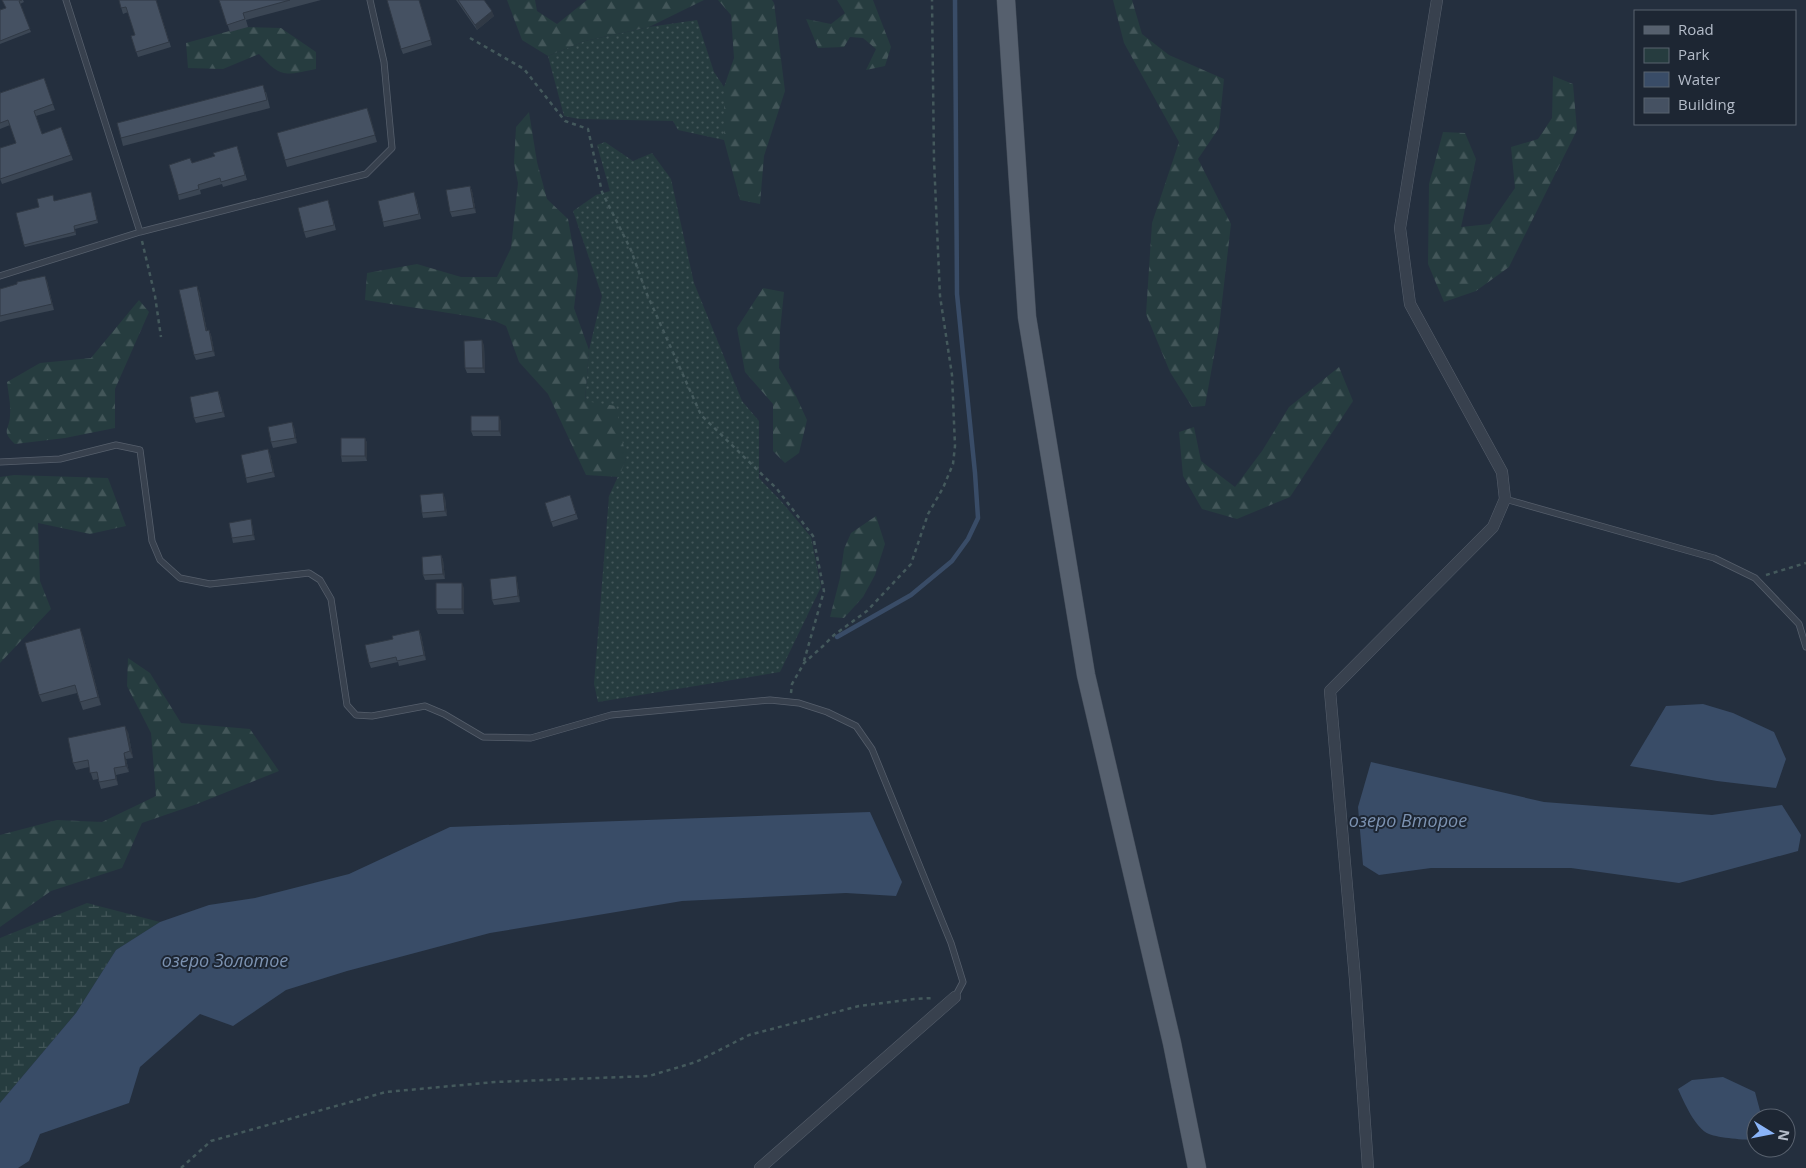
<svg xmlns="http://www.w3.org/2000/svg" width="1806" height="1168" font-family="'Open Sans',sans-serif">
<defs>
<pattern id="green-dots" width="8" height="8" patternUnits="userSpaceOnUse" patternTransform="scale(1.25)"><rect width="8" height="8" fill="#263c3f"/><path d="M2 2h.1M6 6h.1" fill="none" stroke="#435659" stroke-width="1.8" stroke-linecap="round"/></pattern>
<pattern id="forest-firs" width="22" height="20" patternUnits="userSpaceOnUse" patternTransform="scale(1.25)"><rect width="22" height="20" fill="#263c3f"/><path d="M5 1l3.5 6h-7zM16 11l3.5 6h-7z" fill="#435659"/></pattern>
<pattern id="wetland-marsh" width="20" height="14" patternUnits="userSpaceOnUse" patternTransform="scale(1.25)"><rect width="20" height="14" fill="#263c3f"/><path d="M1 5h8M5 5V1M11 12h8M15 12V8" fill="none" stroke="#435659"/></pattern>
</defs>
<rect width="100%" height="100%" fill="#242f3e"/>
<path fill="url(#green-dots)" d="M697,20L714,72L724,87V140L678,130L673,121L579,119L564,116L548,56L585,41L649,27Z
M605,142L633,161L652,153L671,179L694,283L742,401L759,421V478L781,501L811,537L821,587L780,672L598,702L594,684L609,496L626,459L585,401L589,350L602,296L573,211L596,195L610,191L597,145Z"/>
<path fill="url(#forest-firs)" d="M507,0H535L537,11L557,24L587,0H704L649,27L585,41L548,56L522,40Z
M718,0H772L774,3L785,91L764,156L760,204L740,200L724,140V87L734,58L731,15Z
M837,0H873L891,47L885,66L866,70L876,49L863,38L850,37L844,47L818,48L806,19L831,24L845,13Z
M1113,0H1132L1142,34L1169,55L1224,79L1219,128L1198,159L1231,224L1219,328L1205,406L1192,407L1170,372L1146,314L1152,223L1179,142L1124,43Z
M244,27L281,28L316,52V69C285,75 282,79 259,54L223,69L188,68L186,43Z
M1553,76L1573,84L1577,130L1509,267L1476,291L1444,302L1428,264L1429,184L1443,132L1465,133L1476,159L1461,227L1490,224L1515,188L1511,147L1538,139L1552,118Z
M529,112L537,162L547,199L568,219L578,275L574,308L589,350L585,401L616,406L626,459L619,477L586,475L548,394L519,362L506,326L495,321L468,316L365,300L367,273L417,264L461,277H497L511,248L518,183L514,163L516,127Z
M763,288L784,292L780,331L779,368L796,396L807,420L799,453L785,463L773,451V404L745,372L737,328Z
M139,300L149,312L115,389V428L65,438L15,444C0,430 10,430 10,415C11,404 8,392 7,382L40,363L91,358Z
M1339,367L1353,401L1290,497L1237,519L1202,509L1183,476L1179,432L1194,427L1201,461L1235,487L1262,451L1289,407Z
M14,475L108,478L126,526L90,534L38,523L40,581L51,609L0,663V477Z
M876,516L885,544L875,575L863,597L844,618L830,617L840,578L844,549L851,533Z
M128,658L150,673L181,723L250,729L279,771L197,804L142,823L122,868L51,891L0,927V835L57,820L102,822L156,796L151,733L127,686Z"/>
<path fill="url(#wetland-marsh)" d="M87,903L160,922L116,950L76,1013L0,1103V938Z"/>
<path fill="#394c67" d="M1703,704L1733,713L1774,732L1786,759L1776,788L1717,781L1630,766L1666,706Z
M1371,762L1544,802L1712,815L1782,805L1801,835L1798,851L1679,883L1571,868H1431L1379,875L1363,865L1358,807Z
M870,812L902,882L896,896L846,893L682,901L490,933L347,971L286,990L233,1026L200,1014L140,1067L129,1103L40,1134L29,1161L18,1168H0V1103L76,1013L116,950L160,922L209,905L255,898L349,874L450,827Z
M1723,1077L1755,1092L1762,1118H1756V1140C1745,1140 1719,1138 1709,1134C1695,1128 1684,1102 1678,1089L1692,1080Z"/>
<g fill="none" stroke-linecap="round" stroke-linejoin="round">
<path stroke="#394c67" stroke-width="4.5" d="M837,637L911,595L952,561L968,539L978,518L975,473L957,294L955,0"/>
<g stroke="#565f6c" stroke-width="7">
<path id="lane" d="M66,0L140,232
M0,276L140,232L366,174L392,148L384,62L370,0
M0,462L60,459L116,445L140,450L152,541L160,560L180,578L210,584L309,573L320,580L331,599L347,705L356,715L372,716L425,706L444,714L483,737L531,738L611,715L770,700L799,703L827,712L856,726L872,749L951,943L963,982L955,997
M1505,499L1714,558L1755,578L1799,624L1806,647"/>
</g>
<g stroke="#565f6c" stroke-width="12">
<path id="street" d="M760,1168L955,997
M1368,1168L1355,979L1330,691L1493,527L1505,499L1502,472L1410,304L1400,228L1437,0"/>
</g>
<g stroke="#414a57" stroke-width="19">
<path id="primary" d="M1006,0L1027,317L1086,675L1172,1043L1197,1168"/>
</g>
<path stroke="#44595c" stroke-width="2.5" stroke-dasharray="4 4" stroke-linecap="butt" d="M470,38L524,69L565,121L588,129L602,192L631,250L646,292L701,415L777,489L813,536L824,591L804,661
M142,241L155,296L161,337
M1766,575L1806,563
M791,693L792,684L804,663L823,646L834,635L867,611L911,564L928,514L943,488L953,464L955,446L952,375L940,296L934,160L932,0
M181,1168L211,1141L386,1092L495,1082L649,1076L696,1062L749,1035L859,1006L914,999L934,998"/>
<use href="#lane" stroke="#38414e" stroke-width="5.5"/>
<use href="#street" stroke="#38414e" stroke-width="11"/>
<use href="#primary" stroke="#56606e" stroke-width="18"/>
</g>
<path fill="#3b4654" d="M2,0H23L24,2L20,4L31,32L0,44V10L6,8Z
M119,0H156L171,47L138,57L131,36L135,35L128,12L123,14Z
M219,0H321L246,20L248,27L230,32Z
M419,0L432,45L403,54L401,49Z
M456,0H484L494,16L477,30Z
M44,78L55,110L36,116L42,134L61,127L73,160L2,184L0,179L16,143L10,125L0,129V93Z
M266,92L270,108L123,146L121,138Z
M367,108L377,142L287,167L285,160Z
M237,146L247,180L223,187L222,184L200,190L201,194L179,200L178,195L192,163L215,156Z
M470,186L472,191L476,213L452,217L450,212Z
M91,192L98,223L75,229L76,235L25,247L24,245L39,207L55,201Z
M416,198L421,219L384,227L383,222Z
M328,200L336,230L306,238L304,232Z
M47,281L54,310L7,320L0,322V289Z
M199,291L207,331L209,330L211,335L215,356L196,360L194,355Z
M484,345L485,373H467L465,368Z
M218,391L220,396L225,417L196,423L194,418Z
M501,421V436H473L471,431Z
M294,427L297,443L273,448L271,442Z
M365,438L367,443V461L342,462L341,456Z
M270,454L275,477L247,483L246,478Z
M570,495L578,519L553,527L545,503Z
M445,498L447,516L423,518L422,513Z
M252,524L255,540L233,543L232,538Z
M441,555L443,560L445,579L425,580L423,575Z
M516,576L517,581L520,602L494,605L492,600Z
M464,588V614H438L436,609Z
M419,630L421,635L426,660L399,666L398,662L371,668L369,663L393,639Z
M83,636L101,705L83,710L77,693L42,702L39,695Z
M128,732L133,758L126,759L129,772L116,775L118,785L101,789L98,779L93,780L89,767L76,770L73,763Z"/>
<path fill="#303945" d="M492,11L494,16L477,30L475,25Z
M367,108L370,115L377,142L375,135Z
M470,186L472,191L476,213L474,208Z
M45,276L47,281L54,310L52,304Z
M197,286L199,291L208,336L206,331Z
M209,330L211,335L215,356L213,351Z
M482,340L484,345L485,373L483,368Z
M218,391L220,396L225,417L223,412Z
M499,416L501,421V436L499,431Z
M292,422L294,427L297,443L295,438Z
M365,438L367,443V461L365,456Z
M268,449L270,454L275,477L273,472Z
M443,493L445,498L447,516L445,511Z
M251,519L252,524L255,540L253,535Z
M441,555L443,560L445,579L443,574Z
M516,576L517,581L520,602L518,596Z
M462,583L464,588V614L462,609Z
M80,628L83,636L101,705L98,697Z
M419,630L421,635L426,660L424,655Z
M125,726L128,732L133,758L130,751Z
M124,753L126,759L129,772L126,766Z
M114,768L116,775L118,785L116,779Z"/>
<path fill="#455162" stroke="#303945" d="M2,0H22L19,1L30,29L0,41V10L6,8Z
M119,0H156L169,42L136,52L131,36L135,35L126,7L121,8Z
M219,0H290L243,13L245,19L227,25Z
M387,0H419L431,40L401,49Z
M458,0H484L492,11L475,25Z
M44,78L53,104L34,111L42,134L61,127L71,155L0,179V148L16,143L8,120L0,123V93Z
M263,85L267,100L121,138L117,123Z
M367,108L375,135L285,160L277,133Z
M237,146L245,175L221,182L220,178L198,185L199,189L178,195L169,165L190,158L192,163L215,156L213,153Z
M470,186L474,208L450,212L446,190Z
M91,192L97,220L74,226L75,232L24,245L16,213L39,207L37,199L53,195L54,201Z
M414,192L419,214L383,222L378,201Z
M328,200L334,225L304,232L298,208Z
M45,276L52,304L0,316V289L17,284V282Z
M197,286L206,331L209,330L213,351L194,355L179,290Z
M482,340L483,368H465L464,341Z
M218,391L223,412L194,418L190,397Z
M471,416H499V431H471Z
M292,422L295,438L271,442L268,427Z
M341,438H365V456H341Z
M268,449L273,472L246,478L241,455Z
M443,493L445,511L422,513L420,495Z
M570,495L576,514L551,522L545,503Z
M251,519L253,535L232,538L229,523Z
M441,555L443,574L423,575L422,557Z
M516,576L518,596L492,600L490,579Z
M436,583H462V609H436Z
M80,628L98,697L80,702L75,685L39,695L25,643Z
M419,630L424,655L397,661L396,657L369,663L365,645L393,639L392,636Z
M125,726L130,751L124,753L126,766L114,768L116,779L99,782L97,772L90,773L88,760L73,763L68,738Z"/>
<g text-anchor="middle" stroke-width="4" stroke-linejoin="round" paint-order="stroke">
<g font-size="18" font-style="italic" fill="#7c92b1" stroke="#1d2633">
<text x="1408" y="827">озеро Второе</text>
<text x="225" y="967">озеро Золотое</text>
</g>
</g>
<rect x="1634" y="10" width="162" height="115" fill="#1d2633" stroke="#59626f"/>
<rect x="1644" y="26" width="25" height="8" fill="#56606e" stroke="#59626f"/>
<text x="1678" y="35" font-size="15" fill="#b4bcc9">Road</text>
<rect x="1644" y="48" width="25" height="15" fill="#263c3f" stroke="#59626f"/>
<text x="1678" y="60" font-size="15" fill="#b4bcc9">Park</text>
<rect x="1644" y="72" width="25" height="15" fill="#394c67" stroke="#59626f"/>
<text x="1678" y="85" font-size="15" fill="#b4bcc9">Water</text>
<rect x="1644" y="98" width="25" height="15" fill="#455162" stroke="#59626f"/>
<text x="1678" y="110" font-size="15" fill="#b4bcc9">Building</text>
<g transform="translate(1771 1133) rotate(100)"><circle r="24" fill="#1d2633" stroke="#59626f"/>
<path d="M0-4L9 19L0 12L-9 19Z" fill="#8ab4f8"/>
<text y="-8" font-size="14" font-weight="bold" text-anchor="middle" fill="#b4bcc9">N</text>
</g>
</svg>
